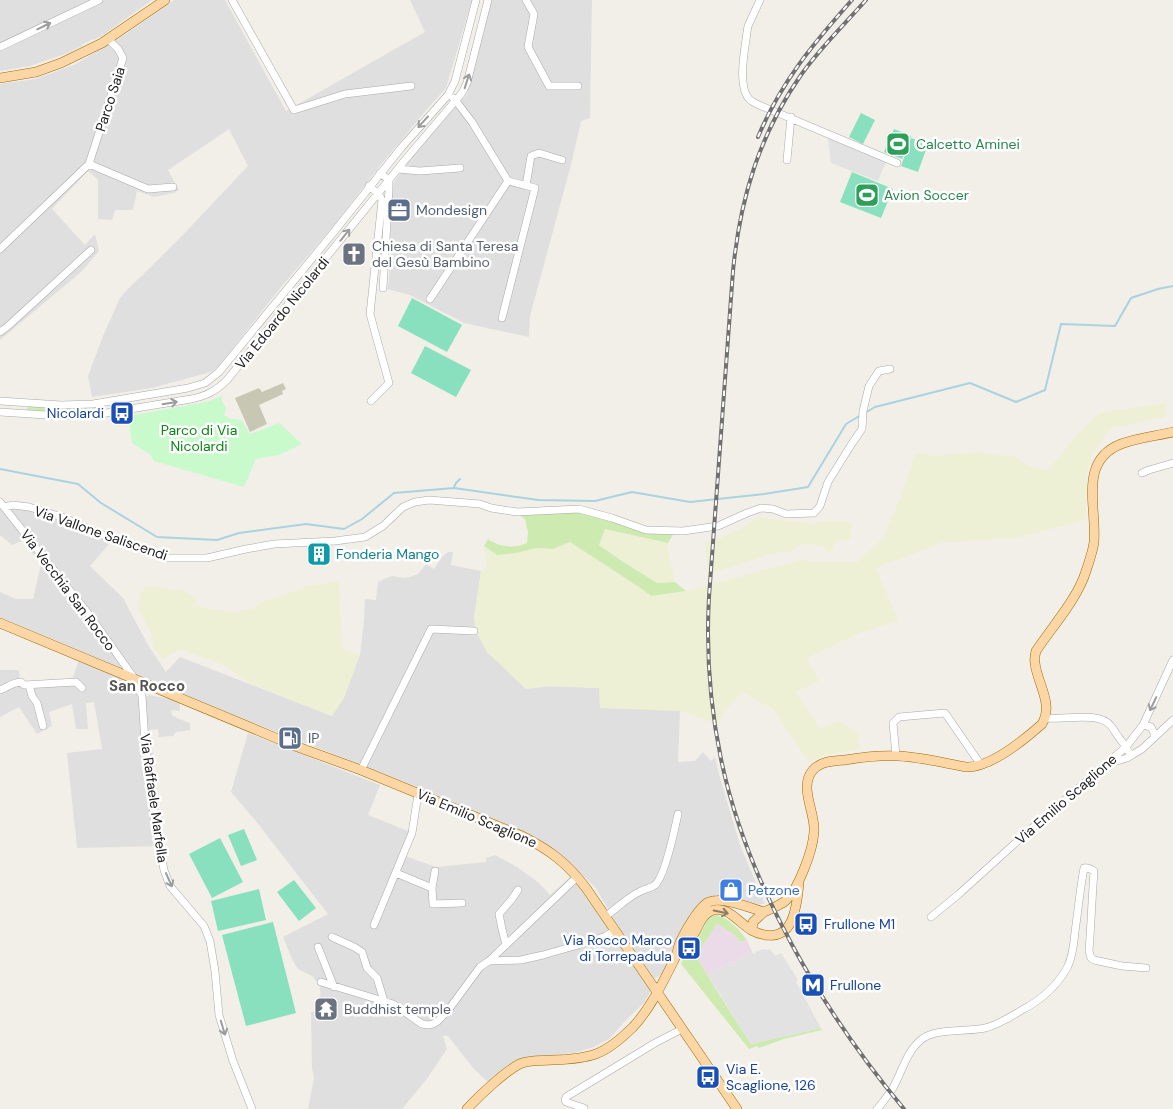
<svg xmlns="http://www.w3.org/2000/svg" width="1173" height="1109" font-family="'DM Sans',sans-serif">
<rect width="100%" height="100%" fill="#f2efe9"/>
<path fill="#e0dfdf" d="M0,0H152L106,33L94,40V39L81,45L82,46L65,54L30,66L0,71Z
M174,0H225L286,111L425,32L410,0H472L446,88L429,107L383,162L335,224L281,287L218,367L211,372L152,388L92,397L88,376L103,336L120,298L125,292L180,238L248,166L229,129L168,170L179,190L174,193L154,197L137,191L133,210H115L112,220L98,219V180L88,171L52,209L85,245L95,234L99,251L81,272L0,340V84L35,79L74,65L126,34Z
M491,0H592L590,118L581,121L572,161L530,316L529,337L464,323L410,295L387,289L389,281L392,185L410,159L449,112L467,95Z
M0,504L62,515L111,542L90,566L123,598L148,645L166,672L180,657L332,716L360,655L364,621L365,599L376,600L378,582L386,578L393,576L403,578L410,577L418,574L426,564L434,569L442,557L448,552H453L451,565L481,571L474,619L477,633L487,652L541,686L599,688L649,709L680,711L678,762L695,761L703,752L711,761L715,757L720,778L740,845L765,904L754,905L716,895L702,902L696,907L672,950L662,974L655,979L618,926L595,887L559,853L536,838L444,798L370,768L167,690L0,619V592L16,599H33L41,564L22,541L12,545L0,535Z
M79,660L131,681L142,687L147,697L149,695L179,701L180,711L171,710L172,715L179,719L190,723V730L176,732L173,736L159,737L158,729L150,730L163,846L77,848L67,753L102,749L94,702L86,703L88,729H76L72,704L49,712L52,726L37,734L19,707L0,717V670H19L20,681L29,682L72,680Z
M248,733L380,785L368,815L408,831L415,836L405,856L436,867L486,862V858L495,855L517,867L539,883L550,895L570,877L576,882L651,990L645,1002L627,1019L609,1039L594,1047L574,1053L523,1058L507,1066L489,1083L474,1069L448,1036H443L447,1049L426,1080L402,1109H308L314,1078L312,1068L311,1012L321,1009L320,986L312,976L298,969L292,959L283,937L328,914L255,820L231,792Z"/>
<path fill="#ebdbe8" d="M717,924L735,935L740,942L747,940L752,952L732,965L730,962L708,976L696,956Z"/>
<path fill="#c7c7b4" d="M283,383L286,389L282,391L283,394L259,405L267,424L250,432L235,398L259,388L262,392Z"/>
<path fill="#eef0d5" d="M1167,403L1165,417L1111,428L1092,454L1086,480V520L1016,538L944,542L876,568L898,620L859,633L807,658L819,681L796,692L820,729L838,721L858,732L860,749L825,755L809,762L773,709L742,692L723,714L718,724L680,711L600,708L599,688L552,686L526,689L487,652L477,633L474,619L480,578L481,571L486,567L487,560L484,546L497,555L516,553L537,548L551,549L570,542L639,587L651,596L686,591L802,560L814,562H857L883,538L898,503L916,453L933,456L980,452L1000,456L1014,455L1027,466L1047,471L1074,439L1100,413Z
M757,517L813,524L826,521L852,523L850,540L835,541L833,549L831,552H826L825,547L803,543L792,551L770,554L709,574L704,542L723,537L748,525Z
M605,529L668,543L669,557L675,582L657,583L599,545Z
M339,581L342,649L360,655L344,698L332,716L251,684L224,665L181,649L162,659L153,647L150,630L138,609L140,593L147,586L183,591L197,598L195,606L236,613L241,611L255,608L259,603L287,594L308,586Z"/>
<path fill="#cdebb0" d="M28,406H97L98,408L95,411L72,413L29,411L27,410Z
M576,512L645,531L674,533L668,543L605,529L599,545L622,561L657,583L675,582L686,591L651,596L639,587L570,542L553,549L537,548L516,553L497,555L484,546L488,539C499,547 514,549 527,543L528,532L525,519L517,514Z
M717,915C731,920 738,928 747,940L740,942L735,935L717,924L696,956L715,988L751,1044L821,1028L822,1030L784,1039L759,1048L757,1046L749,1049L681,964L685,954L698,938L707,920L711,916Z"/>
<path fill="#c8facc" d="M222,396V401L226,408L224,415L231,419L241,420L250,434L279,423L302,444L279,455L256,459L244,487L154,461L151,455L132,443L128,416L206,402Z"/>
<path fill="#88e0be" d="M861,113L875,120L863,144L849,137Z
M894,129L911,136L902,159L884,152Z
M911,138L928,144L918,172L901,166Z
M852,172L893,189L881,218L840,202Z
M412,298L462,325L447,352L398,326Z
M425,346L471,370L456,397L411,373Z
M244,829L257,860L241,866L228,835Z
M220,838L243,882L212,898L189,854Z
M294,880L316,908L299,921L277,892Z
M259,889L266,920L218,931L211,901Z
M273,922L296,1013L246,1026L222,935Z"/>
<path fill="#e2e2e2" d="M828,138L886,162L878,181L831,163Z
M765,949L766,950L770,949L775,956L781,953L798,980L796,982L821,1028L751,1044L708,976L730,962L732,965L752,952L753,954L756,953V951Z"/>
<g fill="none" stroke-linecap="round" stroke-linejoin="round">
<path stroke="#aad3df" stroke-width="2" d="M865,413L875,407L970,383L1016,402L1045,390L1061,324L1115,326L1131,298L1158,289L1173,286
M0,469L78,484L101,503L157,537L217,540L239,533L306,524L344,529L362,519L394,493L454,488L538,500L595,501L632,492L690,502L764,494L808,487L846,424L861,415
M454,487L456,483L460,479"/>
<g stroke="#a9a9a9" stroke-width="8">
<path id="minor" d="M232,0L294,110L345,94L411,86
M526,0L534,14L528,47L549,86H578
M760,0L748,26L747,32C745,49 737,85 749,99C752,102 755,103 759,105L897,163
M0,47L99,0
M453,98L456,101L472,122L508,181
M787,160L791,117
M89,164L148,189L173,187
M398,169L420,171L460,168
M380,173L389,180V189L383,288
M369,186C374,190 380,195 382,200L370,314L389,383L371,401
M526,186L531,156L539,153L562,160
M0,249L89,164L123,58L118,49L108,39
M430,299L508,181
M502,318L535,188L508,181
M0,332L7,327L91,250
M0,401L61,405L93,404L188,388L205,383L219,372L333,233L401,148L448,95L455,81L476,0
M0,412L61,416L94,415L191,399C206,396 216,391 227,380L405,160L462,93L467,83L488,0
M1142,473L1149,470L1173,463
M0,502L90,616L134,678L142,696L145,742L152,802L158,840L164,870L170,886L204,926L210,941L215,971L219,1015L233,1061L252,1109
M4,507L13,505L29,507L62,517L114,540L165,558H207L246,549L274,544L335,541L365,537L383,526L403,507L415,502L429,500L480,504L491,508L517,512L579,509L612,518L646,530L683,531L718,526L747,513L761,508L773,509L786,514L814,513L820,506L828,482L851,445L862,429L863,411L869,386L879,371L890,369
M29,685L32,696L37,703L43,726
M0,690C8,687 11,683 21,682L24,685L76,682L82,688
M1045,718C1063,720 1100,711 1111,726C1114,729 1115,733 1118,736C1120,740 1123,742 1125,746C1128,750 1127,752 1132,755
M1143,725L1151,727L1154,733V737
M896,756L893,723L899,717L945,713L981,765
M1110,763L1127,758L1142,749L1173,720
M361,770L431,629L474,631
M396,873L432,888L433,904L462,903
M432,888L435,871
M606,916C616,909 626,899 637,893C642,890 653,887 655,885C665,877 675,828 678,814
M931,917L959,894L1022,837L1126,747L1143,725L1173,660
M374,925L412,833L418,794
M332,937L354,947L362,952L367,968L377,978L384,1001
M506,945L502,929L499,914L512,899L518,890
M318,947L334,987
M489,961L521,960L543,955L592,941L606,936L615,930
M321,982L393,1004L422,1024L428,1025L433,1024L438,1021L449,1009L480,967L489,961L577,877
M584,1108L566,1102L565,1100L566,1097L655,1043L682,1029
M877,1109C883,1103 888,1095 893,1088C902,1072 907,1050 922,1039C936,1028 967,1032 985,1028C998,1025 1010,1017 1022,1010C1041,1000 1058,985 1068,966C1073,955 1074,943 1075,932C1078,911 1080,889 1084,868C1088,867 1091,869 1094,871C1092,898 1091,925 1089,951L1091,958L1094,960L1122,966L1146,968"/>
</g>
<g stroke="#a06b00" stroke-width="10">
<path id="major" d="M0,78L36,72L61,63L102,43L165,0
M0,623L295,746L361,770L522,836C550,850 567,863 586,888L737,1109
M752,930L753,922L764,912
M678,953C685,947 690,940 695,932C699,925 702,914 711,911C727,904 739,923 751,930C762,936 778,939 787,928C795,919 798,895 799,883
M467,1109C478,1097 507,1069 522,1063C531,1060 542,1061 552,1060C591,1059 605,1055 633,1027C651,1008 664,980 676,956C677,952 678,949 679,945C683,935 699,906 709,902C722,896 750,908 764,912C770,909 778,906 784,902C798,891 813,850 814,832C816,813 798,787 813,770C821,761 834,761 845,760C863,757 880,755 898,756C921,757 944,763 966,767C990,768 1024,740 1042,724C1054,704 1037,683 1035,663C1034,659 1035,655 1036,651C1052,627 1078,598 1086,571C1089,562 1093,551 1094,542C1097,507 1078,461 1121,444C1137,438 1156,436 1173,432"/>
</g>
<use href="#minor" stroke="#fff" stroke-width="7"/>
<use href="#major" stroke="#fcd6a4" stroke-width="9"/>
<g stroke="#707070" stroke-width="4">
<path id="rail" d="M866,0C844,25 820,48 801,75C759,135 740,199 733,271L709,597C706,651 710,706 721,759C747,884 823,1012 904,1109
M758,137C781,82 813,44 852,0"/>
</g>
<use href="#rail" stroke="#fff" stroke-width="2" stroke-dasharray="5.5" stroke-linecap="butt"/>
</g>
<defs><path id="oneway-shaft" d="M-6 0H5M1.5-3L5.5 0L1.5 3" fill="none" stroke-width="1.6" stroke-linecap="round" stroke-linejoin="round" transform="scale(1.25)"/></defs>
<g stroke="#9c9c9c">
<use href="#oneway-shaft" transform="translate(44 26) rotate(-26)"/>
<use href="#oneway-shaft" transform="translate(467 81) rotate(-72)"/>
<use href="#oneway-shaft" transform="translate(423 122) rotate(132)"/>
<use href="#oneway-shaft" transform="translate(345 235) rotate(-51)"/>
<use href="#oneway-shaft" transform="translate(170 403) rotate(-9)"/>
<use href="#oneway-shaft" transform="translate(1153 704) rotate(115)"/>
<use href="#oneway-shaft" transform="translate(169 880) rotate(66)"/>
<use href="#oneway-shaft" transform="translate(223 1028) rotate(73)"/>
</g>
<use stroke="#8f7c63" href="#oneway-shaft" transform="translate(721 912) rotate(12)"/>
<defs>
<g id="stadium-square" transform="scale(1.25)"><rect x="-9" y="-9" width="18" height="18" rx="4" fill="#2e9e5b" stroke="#fff"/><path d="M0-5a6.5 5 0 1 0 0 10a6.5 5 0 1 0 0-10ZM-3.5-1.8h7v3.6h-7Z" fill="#fff"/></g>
<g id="office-square" transform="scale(1.25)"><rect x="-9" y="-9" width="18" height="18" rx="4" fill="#5c6f8a" stroke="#fff"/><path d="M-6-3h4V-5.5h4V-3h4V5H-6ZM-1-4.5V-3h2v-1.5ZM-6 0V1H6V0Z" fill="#fff"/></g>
<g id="church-square" transform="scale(1.25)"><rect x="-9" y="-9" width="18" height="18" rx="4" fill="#6b7280" stroke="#fff"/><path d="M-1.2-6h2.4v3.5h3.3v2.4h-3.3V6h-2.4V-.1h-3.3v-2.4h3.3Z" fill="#fff"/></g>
<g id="bus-square" transform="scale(1.25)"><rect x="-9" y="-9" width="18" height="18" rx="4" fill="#1a4fb4" stroke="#fff"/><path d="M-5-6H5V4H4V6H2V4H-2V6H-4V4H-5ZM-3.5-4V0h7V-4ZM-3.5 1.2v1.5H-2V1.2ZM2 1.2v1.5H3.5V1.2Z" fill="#fff"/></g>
<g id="building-square" transform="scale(1.25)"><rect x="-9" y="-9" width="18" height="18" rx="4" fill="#0f9aa8" stroke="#fff"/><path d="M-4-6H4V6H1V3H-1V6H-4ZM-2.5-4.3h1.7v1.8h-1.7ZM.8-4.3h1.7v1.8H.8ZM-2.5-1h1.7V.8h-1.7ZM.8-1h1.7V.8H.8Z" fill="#fff"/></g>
<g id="fuel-square" transform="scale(1.25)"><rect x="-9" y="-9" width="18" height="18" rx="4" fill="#5c6f8a" stroke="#fff"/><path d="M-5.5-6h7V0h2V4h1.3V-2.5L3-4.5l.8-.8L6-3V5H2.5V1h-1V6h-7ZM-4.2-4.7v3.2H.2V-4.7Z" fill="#fff"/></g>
<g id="shop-square" transform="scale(1.25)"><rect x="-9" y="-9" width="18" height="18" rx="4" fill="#3f7fe0" stroke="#fff"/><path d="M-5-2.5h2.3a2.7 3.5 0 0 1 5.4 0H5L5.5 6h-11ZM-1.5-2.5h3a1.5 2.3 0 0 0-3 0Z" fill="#fff"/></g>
<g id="metro-square" transform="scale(1.25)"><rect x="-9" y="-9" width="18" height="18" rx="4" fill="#1a4fb4" stroke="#fff"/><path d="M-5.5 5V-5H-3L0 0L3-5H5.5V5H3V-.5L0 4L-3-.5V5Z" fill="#fff"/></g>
<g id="temple-square" transform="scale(1.25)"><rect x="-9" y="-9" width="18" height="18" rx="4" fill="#6b7280" stroke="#fff"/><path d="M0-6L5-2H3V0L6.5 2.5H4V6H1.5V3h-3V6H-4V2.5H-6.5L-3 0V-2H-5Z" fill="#fff"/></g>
</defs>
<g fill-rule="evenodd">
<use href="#stadium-square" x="898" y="144"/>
<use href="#stadium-square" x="867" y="195"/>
<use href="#office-square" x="399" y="210"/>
<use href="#church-square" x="354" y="254"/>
<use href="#bus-square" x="122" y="413"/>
<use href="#building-square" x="319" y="554"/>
<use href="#fuel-square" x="290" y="738"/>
<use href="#shop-square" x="731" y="890"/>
<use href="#bus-square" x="806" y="924"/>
<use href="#bus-square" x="689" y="948"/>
<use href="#metro-square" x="813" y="985"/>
<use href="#temple-square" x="326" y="1009"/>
<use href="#bus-square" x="708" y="1077"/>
</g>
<g text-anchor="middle" stroke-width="5" stroke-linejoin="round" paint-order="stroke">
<g font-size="14" fill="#222" stroke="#fff">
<text transform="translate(110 99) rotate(-72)" y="5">Parco Saia</text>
<text transform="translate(282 313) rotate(-51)" y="5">Via Edoardo Nicolardi</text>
<text transform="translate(101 533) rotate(19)" y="5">Via Vallone Saliscendi</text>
<text transform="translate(68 590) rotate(53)" y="5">Via Vecchia San Rocco</text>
<text transform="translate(154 798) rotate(82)" y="5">Via Raffaele Marfella</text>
<text transform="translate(1066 799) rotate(-41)" y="5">Via Emilio Scaglione</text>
<text transform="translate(477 818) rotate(23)" y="5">Via Emilio Scaglione</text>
</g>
<g font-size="14" fill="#27864d" stroke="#fff" text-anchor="start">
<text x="916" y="149">Calcetto Aminei</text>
<text x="884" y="200">Avion Soccer</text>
</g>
<g font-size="14" fill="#4e5e75" stroke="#fff" text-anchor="start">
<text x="416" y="215">Mondesign</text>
<text x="308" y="743">IP</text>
</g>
<g font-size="14" fill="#5b616d" stroke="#fff" text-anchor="start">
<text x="372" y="251">Chiesa di Santa Teresa<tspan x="372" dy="16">del Gesù Bambino</tspan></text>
<text x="344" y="1014">Buddhist temple</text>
</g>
<g font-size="14" fill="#164399" stroke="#fff" text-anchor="start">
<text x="104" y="418" text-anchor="end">Nicolardi</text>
<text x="824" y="929">Frullone M1</text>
<text x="672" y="945" text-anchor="end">Via Rocco Marco<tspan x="672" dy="16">di Torrepadula</tspan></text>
<text x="830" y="990">Frullone</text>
<text x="726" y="1074">Via E.<tspan x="726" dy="16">Scaglione, 126</tspan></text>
</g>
<g font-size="14" fill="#0c8416" stroke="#fff">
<text x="199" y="435">Parco di Via<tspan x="199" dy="16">Nicolardi</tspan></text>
</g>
<g font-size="14" fill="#0d838f" stroke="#fff" text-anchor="start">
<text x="336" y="559">Fonderia Mango</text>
</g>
<g font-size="14" fill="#366cbe" stroke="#fff" text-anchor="start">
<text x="748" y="895">Petzone</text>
</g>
<g font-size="15" font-weight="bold" fill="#555" stroke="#fff">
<text x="147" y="691">San Rocco</text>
</g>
</g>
</svg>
